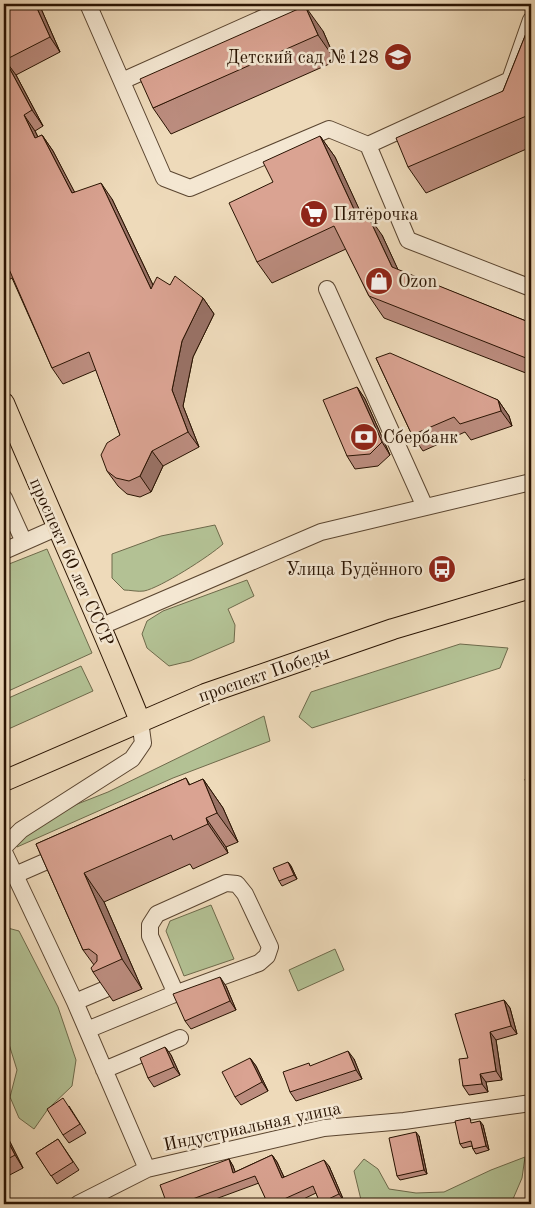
<svg xmlns="http://www.w3.org/2000/svg" width="535" height="1208" font-family="'Old Standard TT',serif">
<rect width="100%" height="100%" fill="#eedaba"/>
<filter id="stains"><feTurbulence type="fractalNoise" baseFrequency=".004" numOctaves="4"/><feColorMatrix values="0 0 0 0 .2 0 0 0 0 .09 0 0 0 0 .02 0 0 0 .5 -.17"/></filter>
<radialGradient id="worn" r=".72"><stop offset=".6" stop-color="#630" stop-opacity="0"/><stop offset="1" stop-color="#630" stop-opacity=".3"/></radialGradient>
<path fill="#b3c194" stroke="#6e6a4b" d="M215,525L223,544C210,556 160,588 144,591C138,592 130,590 124,590L112,578V554L161,536Z
M47,549L92,653L4,693V566Z
M247,580L254,596L228,609L235,625L234,642L190,661L169,666L147,648L142,634L147,621L163,611Z
M460,644L508,648L500,668L312,728L299,717L311,692Z
M81,666L93,691L4,731V700Z
M264,716L270,741L173,778L17,847L11,830L108,792Z
M211,905L234,959L184,976L166,931L170,921Z
M4,927L19,931L58,1007L76,1060L72,1086L48,1109L34,1129L19,1118L10,1097L17,1070L4,1028Z
M335,949L344,970L298,991L289,970Z
M525,1157L522,1178L513,1199L494,1204H362L354,1171L364,1159L378,1169L389,1189L416,1193L444,1192L491,1170Z"/>
<g fill="none" stroke-linecap="round" stroke-linejoin="round">
<g stroke="#5a4530" stroke-width="18">
<path id="minor" d="M88,4L164,178L190,188L329,129L368,145L408,240L531,288
M122,81L294,4
M368,145L510,80L531,20
M327,289L425,507
M4,498L24,542
M4,551L56,528
M102,626L321,532L531,482
M4,847L21,830L132,759L143,743L140,721
M4,852L75,1002L147,1169
M15,875L63,854
M75,1002L108,988
M87,1030L172,995L173,987L150,936V925L157,914L226,883L237,884L245,894L270,947L267,956L259,963L172,995
M104,1070L180,1038
M78,1204L147,1169L324,1128L404,1121L531,1103"/>
</g>
<g stroke="#291302" stroke-width="22">
<path id="major" d="M4,403C49,510 97,614 140,721
M4,781L205,694L393,629L531,588"/>
</g>
<use href="#minor" stroke="#f4e7d2" stroke-width="16"/>
<use href="#major" stroke="#eedaba" stroke-width="20"/>
</g>
<path fill="#bb8c7e" stroke="#291302" d="M4,4H39L60,52L16,75L43,126L35,131L38,137L42,135L53,151L74,192L112,199L153,285H170L203,298L214,314L193,357L183,406L199,447L163,466L151,492L140,497L127,494L118,486L107,471L120,435L96,370L63,384L52,368L12,278L7,281L4,277Z
M531,21V147L426,193L408,167L503,91Z
M323,31L336,61L171,134L153,108Z
M320,136L335,157L362,216L382,235L398,270L531,323V375L384,318L369,296L346,249L272,283L257,262L273,182Z
M376,358L498,400L509,416L512,426L471,440L465,432L423,451L412,435Z
M357,387L365,399L390,455L378,466L355,469L347,456Z
M186,778L190,785L203,779L223,808L238,842L226,847L228,853L193,869L190,864L104,902L142,989L113,1001L93,972L94,965L83,950L36,844Z
M288,862L291,866L297,879L282,886L279,881Z
M226,986L236,1010L191,1029L185,1021Z
M504,1000L510,1008L517,1034L496,1040L502,1080L486,1082L488,1092L469,1095L463,1086L468,1058Z
M165,1047L171,1055L180,1075L154,1087L148,1078Z
M250,1058L256,1066L268,1091L241,1105L235,1097Z
M354,1059L362,1079L296,1101L290,1092L311,1066Z
M69,1106L86,1133L69,1143L63,1135Z
M473,1123L483,1125L489,1150L476,1154L473,1149L472,1146L463,1148L460,1144Z
M4,1130L23,1168L4,1178Z
M419,1136L427,1174L400,1180L397,1176Z
M58,1139L79,1170L57,1184L36,1153Z
M272,1155L277,1162L284,1177L329,1166L344,1201L337,1204H321L316,1193L293,1204H268L259,1183L202,1204H167L229,1159L233,1166L235,1172Z"/>
<path fill="#997266" stroke="#291302" d="M35,4H39L60,52L50,37Z
M305,6L323,31L336,61L318,35Z
M5,60L16,75L43,126L32,110Z
M24,115L35,131L46,154L35,138Z
M42,135L53,151L83,208L72,193Z
M320,136L335,157L373,239L358,218Z
M101,183L112,199L162,304L151,289Z
M367,214L382,235L407,289L392,267Z
M203,298L214,314L193,357L183,406L199,447L188,432L172,390L182,341Z
M357,387L365,399L390,455L382,442Z
M498,400L509,416L512,426L501,411Z
M152,451L163,466L151,492L140,476Z
M203,779L223,808L238,842L217,813Z
M206,818L226,847L228,853L208,824Z
M288,862L291,866L297,879L294,875Z
M84,873L104,902L142,989L122,959Z
M220,977L226,986L236,1010L230,1001Z
M504,1000L510,1008L517,1034L511,1026Z
M490,1032L496,1040L502,1080L496,1071Z
M165,1047L171,1055L180,1075L174,1067Z
M348,1051L354,1059L362,1079L356,1070Z
M250,1058L256,1066L268,1091L262,1082Z
M480,1074L486,1082L488,1092L482,1084Z
M480,1121L483,1125L489,1150L486,1146Z
M4,1130L23,1168L15,1155L4,1134Z
M416,1132L419,1136L427,1174L424,1170Z
M272,1155L277,1162L287,1184L282,1178Z
M229,1159L233,1166L238,1179L233,1173Z
M324,1160L329,1166L344,1201L339,1194Z"/>
<path fill="#daa392" stroke="#291302" d="M4,4H35L50,37L5,60L32,110L24,115L35,138L42,135L72,193L101,183L151,289L157,277L170,285L175,276L203,298L182,341L172,390L188,432L152,451L140,476L129,481L116,478L107,471L101,455L107,443L120,435L89,352L52,368L5,260L4,261Z
M305,6L318,35L153,108L140,79Z
M531,21V114L408,167L396,138L503,91Z
M320,136L358,218L367,214L392,267L531,323V360L369,296L334,226L257,262L229,203L273,182L263,162Z
M390,353L498,400L501,411L460,424L454,417L412,435L376,358Z
M357,387L382,442L370,454L347,456L323,400Z
M186,778L189,785L203,779L217,813L206,818L208,824L173,840L171,835L84,873L122,959L93,972L91,968L97,961V955L89,949L83,950L36,844Z
M531,778V805L525,779Z
M288,862L294,875L279,881L273,868Z
M220,977L230,1001L185,1021L173,994Z
M531,989V1009L527,990Z
M504,1000L511,1026L490,1032L496,1071L480,1074L482,1084L463,1086L459,1059L468,1058L455,1014Z
M165,1047L174,1067L148,1078L140,1058Z
M348,1051L356,1070L290,1092L283,1072L309,1063L310,1066Z
M250,1058L262,1082L235,1097L222,1072Z
M63,1098L80,1124L63,1135L47,1109Z
M470,1118L471,1123L480,1121L486,1146L473,1149L471,1141L460,1144L455,1121Z
M416,1132L424,1170L397,1176L389,1138Z
M4,1134L15,1155L4,1161Z
M58,1139L73,1162L51,1176L36,1153Z
M272,1155L282,1178L324,1160L339,1194L320,1203L313,1186L273,1204H268L255,1176L179,1204H167L160,1185L229,1159L233,1173Z"/>
<defs>
<g id="school-disc" transform="scale(1.4375)"><circle r="9.5" fill="#8f2418" stroke="#f4e7d2"/><path d="M0-5L7-2L0 1L-7-2ZM-4 1L0 2.5L4 1V4Q0 6-4 4Z" fill="#fff"/></g>
<g id="supermarket-disc" transform="scale(1.4375)"><circle r="9.5" fill="#8f2418" stroke="#f4e7d2"/><path d="M-6-5.5h2.5l.6 2H6L4.5 2H-2.5L-4.4-4H-6ZM-1.5 3.2a1.3 1.3 0 1 0 .1 0ZM3 3.2a1.3 1.3 0 1 0 .1 0Z" fill="#fff"/></g>
<g id="shop-disc" transform="scale(1.4375)"><circle r="9.5" fill="#8f2418" stroke="#f4e7d2"/><path d="M-5-2.5h2.3a2.7 3.5 0 0 1 5.4 0H5L5.5 6h-11ZM-1.5-2.5h3a1.5 2.3 0 0 0-3 0Z" fill="#fff"/></g>
<g id="bank-disc" transform="scale(1.4375)"><circle r="9.5" fill="#8f2418" stroke="#f4e7d2"/><path d="M-6-4H6V4H-6ZM0-2.3a2.3 2.3 0 1 0 0 4.6a2.3 2.3 0 1 0 0-4.6Z" fill="#fff"/></g>
<g id="bus-disc" transform="scale(1.4375)"><circle r="9.5" fill="#8f2418" stroke="#f4e7d2"/><path d="M-5-6H5V4H4V6H2V4H-2V6H-4V4H-5ZM-3.5-4V0h7V-4ZM-3.5 1.2v1.5H-2V1.2ZM2 1.2v1.5H3.5V1.2Z" fill="#fff"/></g>
</defs>
<g fill-rule="evenodd">
<use href="#school-disc" x="398" y="57"/>
<use href="#supermarket-disc" x="314" y="214"/>
<use href="#shop-disc" x="379" y="281"/>
<use href="#bank-disc" x="364" y="437"/>
<use href="#bus-disc" x="442" y="569"/>
</g>
<g text-anchor="middle" stroke-width="5" stroke-linejoin="round" paint-order="stroke">
<g font-size="18" fill="#291302" stroke="#f4e7d2" text-anchor="start">
<text x="379" y="63" text-anchor="end">Детский сад №128</text>
<text x="333" y="220">Пятёрочка</text>
<text x="398" y="287">Ozon</text>
<text x="383" y="443">Сбербанк</text>
<text x="423" y="575" text-anchor="end">Улица Будённого</text>
</g>
<g font-size="18" fill="#291302" stroke="#f4e7d2">
<text transform="translate(72 562) rotate(66)" y="6">проспект 60 лет СССР</text>
<text transform="translate(264 674) rotate(-19)" y="6">проспект Победы</text>
<text transform="translate(252 1126) rotate(-12)" y="6">Индустриальная улица</text>
</g>
</g>
<rect width="535" height="1208" fill="none" stroke="#eedaba" stroke-width="20"/>
<rect x="5" y="5" width="525" height="1198" fill="none" stroke="#291302" stroke-width="2.5"/>
<rect x="10" y="10" width="515" height="1188" fill="none" stroke="#291302"/>
<rect width="100%" height="100%" filter="url(#stains)"/>
<rect width="100%" height="100%" fill="url(#worn)"/>
</svg>
